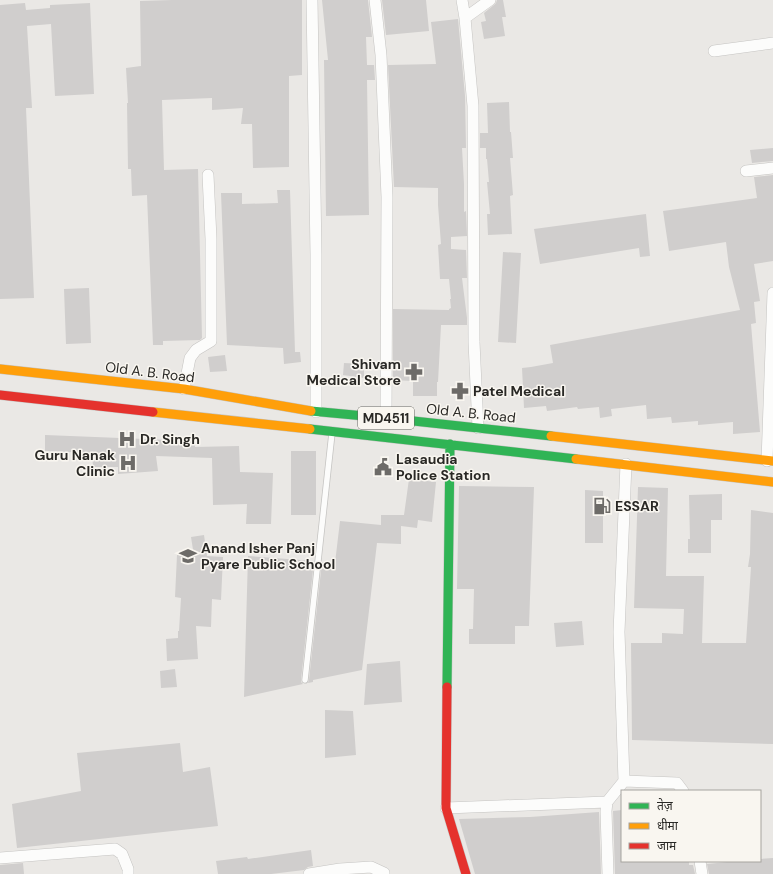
<svg xmlns="http://www.w3.org/2000/svg" width="773" height="874" font-family="'DM Sans','Noto Sans Devanagari',sans-serif">
<rect width="100%" height="100%" fill="#eae8e5"/>
<path fill="#d0cecd" d="M172,0H302V75L289,76V167L253,168L252,124H241L243,108L212,110V98L162,100L164,170L198,169L202,338L200,340L163,341V345H153L147,195L132,196L131,169H128L127,103H128L126,68L141,66L140,1Z
M322,0H368L372,37H366L367,65H374L375,80H367L369,215L326,216L324,60H328Z
M382,0H426L429,31L386,35Z
M497,0H503L506,17H502L505,36L484,39L481,22L486,21L484,13L494,5L496,3Z
M25,3L26,10L50,8V5L90,3L94,94L55,96L51,24L27,26L32,108H26L34,298L0,299V5Z
M458,19L465,96L466,148H462L464,184V212L466,211L467,236L451,237V249L466,250L467,278H462L467,318V325H441L438,382H437V396H413V381L393,380V309L449,310V309L451,308L450,299H451L449,279H440L438,245L441,244L438,205V188L394,187L388,65L436,64L431,22Z
M509,102L510,132H511L513,158H510L513,195L510,196L512,234L488,235L487,214H490L487,182H489L487,159H486V148H480V133H488L487,103Z
M773,148V161L752,163L750,150Z
M773,175V261L754,264L760,301L754,302L756,323L751,324L760,432L733,434V422L698,425V421L672,423L671,417L647,419L646,405L611,409L612,416L600,418L599,407L578,409L577,407L547,411L546,406L524,408L522,368L531,367L553,363L550,345L740,310L729,267L726,242L669,251L663,211L757,198L754,177Z
M277,190H290L295,352H300L301,362L284,364L283,348L227,345L221,193H242V204L278,203Z
M646,214L650,256L640,257L639,248L540,264L534,229Z
M503,252L521,253L516,343L498,342Z
M89,288L91,343L66,344L64,289Z
M225,355L227,371L210,372L208,357Z
M344,363L364,364V378L343,375Z
M45,435L195,441V447L239,446L240,472L273,473L271,524H246L247,504L213,505L212,458L156,456L158,471L118,474V467H93L92,453L45,451Z
M291,451H316V515H291Z
M409,479L436,482L432,522L418,520L417,528L401,526V544L377,543L362,670L313,680V682L308,683L309,680L322,562L335,563L340,521L381,525V515H404Z
M459,486L534,487L529,626H515V644H469V629H473L474,589H457Z
M638,487L668,488L666,576H704L702,643H746L751,567H748L750,554L751,510L773,513V744L632,740L631,643H662V633L683,634L684,609L634,608Z
M585,490L603,491V543H585Z
M722,494V520H711V553H688V539H690L689,495Z
M204,535L207,556L223,557L221,600L212,599L211,627L196,626L198,659L167,661L166,639L178,638V631H179L181,598L175,597L177,555L194,556L191,537Z
M248,556L314,561L301,680V682L303,684L244,697Z
M582,621L584,645L556,647L554,623Z
M400,661L402,702L364,705L367,664Z
M175,669L177,687L161,688L160,671Z
M325,710L353,711L356,755L325,758Z
M180,743L183,772L210,767L218,826L17,848L12,804L81,791L77,753Z
M622,810V861H689V865H693L695,874H615L613,811Z
M599,812L601,874H475L459,819L530,817Z
M311,850L313,866L308,867L304,870L271,874H218L216,861L247,857L248,859Z
M773,858V874H709L707,864L737,861H760V859Z
M23,863L24,874H0V865Z"/>
<g fill="none" stroke-linecap="round" stroke-linejoin="round">
<g stroke="#c5c4c2" stroke-width="7">
<path id="lane" d="M305,680L332,433"/>
</g>
<g stroke="#c5c4c2" stroke-width="12">
<path id="street" d="M312,0L316,255V412
M375,0L381,55L387,197L386,418
M462,0L465,18L473,106L474,342L478,428
M465,18L490,0
M714,51L773,43
M746,171L773,168
M184,389L190,358L196,350L211,341V239L208,175
M767,461L773,293
M624,781L677,783L683,791
M446,808L607,802
M0,858L115,849L122,854L128,869V874
M700,861L702,874
M309,874L340,869L371,867L384,873V874
M608,874L606,811L607,802L624,781L619,632L626,464"/>
</g>
<g stroke="#c5c4c2" stroke-width="10">
<path id="fast" d="M311,411L386,418L551,436
M310,429L576,459
M447,687L450,444"/>
</g>
<g stroke="#c5c4c2" stroke-width="10">
<path id="slow" d="M0,369L184,389L311,411
M153,412L310,429
M551,436L773,461
M576,459L773,482"/>
</g>
<g stroke="#c5c4c2" stroke-width="10">
<path id="jam" d="M0,395L153,412
M447,687L446,808L466,874"/>
</g>
<use href="#lane" stroke="#fcfcfb" stroke-width="5.5"/>
<use href="#street" stroke="#fcfcfb" stroke-width="11"/>
<use href="#fast" stroke="#30b455" stroke-width="9"/>
<use href="#slow" stroke="#ff9f0a" stroke-width="9"/>
<use href="#jam" stroke="#e5322d" stroke-width="9"/>
</g>
<defs>
<g id="pharmacy-bare" transform="scale(1.38)"><path d="M-2-6h4v4h4v4h-4v4h-4v-4h-4v-4h4Z" fill="#6d6b68" stroke="#f9f6f0" stroke-width="2.5" paint-order="stroke"/></g>
<g id="hospital-bare" transform="scale(1.38)"><path d="M-5-5h3v3.5h4V-5h3V5h-3V1.5h-4V5h-3Z" fill="#6d6b68" stroke="#f9f6f0" stroke-width="2.5" paint-order="stroke"/></g>
<g id="civic-bare" transform="scale(1.38)"><path d="M-.6-6.5H3V-4.5H.6V-3L4-1V1h2V6H-6V1h2V-1L-.6-3ZM-1.2 2.5V6h2.4V2.5Z" fill="#6d6b68" stroke="#f9f6f0" stroke-width="2.5" paint-order="stroke"/></g>
<g id="fuel-bare" transform="scale(1.38)"><path d="M-5.5-6h7V0h2V4h1.3V-2.5L3-4.5l.8-.8L6-3V5H2.5V1h-1V6h-7ZM-4.2-4.7v3.2H.2V-4.7Z" fill="#6d6b68" stroke="#f9f6f0" stroke-width="2.5" paint-order="stroke"/></g>
<g id="school-bare" transform="scale(1.38)"><path d="M0-5L7-2L0 1L-7-2ZM-4 1L0 2.5L4 1V4Q0 6-4 4Z" fill="#6d6b68" stroke="#f9f6f0" stroke-width="2.5" paint-order="stroke"/></g>
</defs>
<g fill-rule="evenodd">
<use href="#pharmacy-bare" x="414" y="372"/>
<use href="#pharmacy-bare" x="460" y="391"/>
<use href="#hospital-bare" x="127" y="439"/>
<use href="#hospital-bare" x="128" y="463"/>
<use href="#civic-bare" x="383" y="467"/>
<use href="#fuel-bare" x="602" y="506"/>
<use href="#school-bare" x="188" y="556"/>
</g>
<g text-anchor="middle" stroke-width="3" stroke-linejoin="round" paint-order="stroke">
<rect fill="#f9f6f0" stroke="#676662" stroke-width="1" x="358" y="407" width="56" height="22" rx="3"/>
<g font-size="13" font-weight="bold" fill="#292825">
<text x="386" y="423">MD4511</text>
</g>
<g font-size="14" font-weight="bold" fill="#292825" stroke="#f9f6f0" text-anchor="start">
<text x="401" y="369" text-anchor="end">Shivam<tspan x="401" dy="16">Medical Store</tspan></text>
<text x="473" y="396">Patel Medical</text>
<text x="140" y="444">Dr. Singh</text>
<text x="115" y="460" text-anchor="end">Guru Nanak<tspan x="115" dy="16">Clinic</tspan></text>
<text x="396" y="464">Lasaudia<tspan x="396" dy="16">Police Station</tspan></text>
<text x="615" y="511">ESSAR</text>
<text x="201" y="553">Anand Isher Panj<tspan x="201" dy="16">Pyare Public School</tspan></text>
</g>
<g font-size="14" fill="#292825" stroke="#f9f6f0">
<text transform="translate(150 372) rotate(7)" y="5">Old A. B. Road</text>
<text transform="translate(471 413) rotate(6)" y="5">Old A. B. Road</text>
</g>
</g>
<rect x="621" y="790" width="140" height="72" fill="#f9f6f0" stroke="#a6a49f"/>
<rect x="629" y="803" width="20" height="6" fill="#30b455" stroke="#a6a49f"/>
<text x="657" y="810" font-size="12" fill="#292825">तेज़</text>
<rect x="629" y="823" width="20" height="6" fill="#ff9f0a" stroke="#a6a49f"/>
<text x="657" y="830" font-size="12" fill="#292825">धीमा</text>
<rect x="629" y="843" width="20" height="6" fill="#e5322d" stroke="#a6a49f"/>
<text x="657" y="850" font-size="12" fill="#292825">जाम</text>
</svg>
